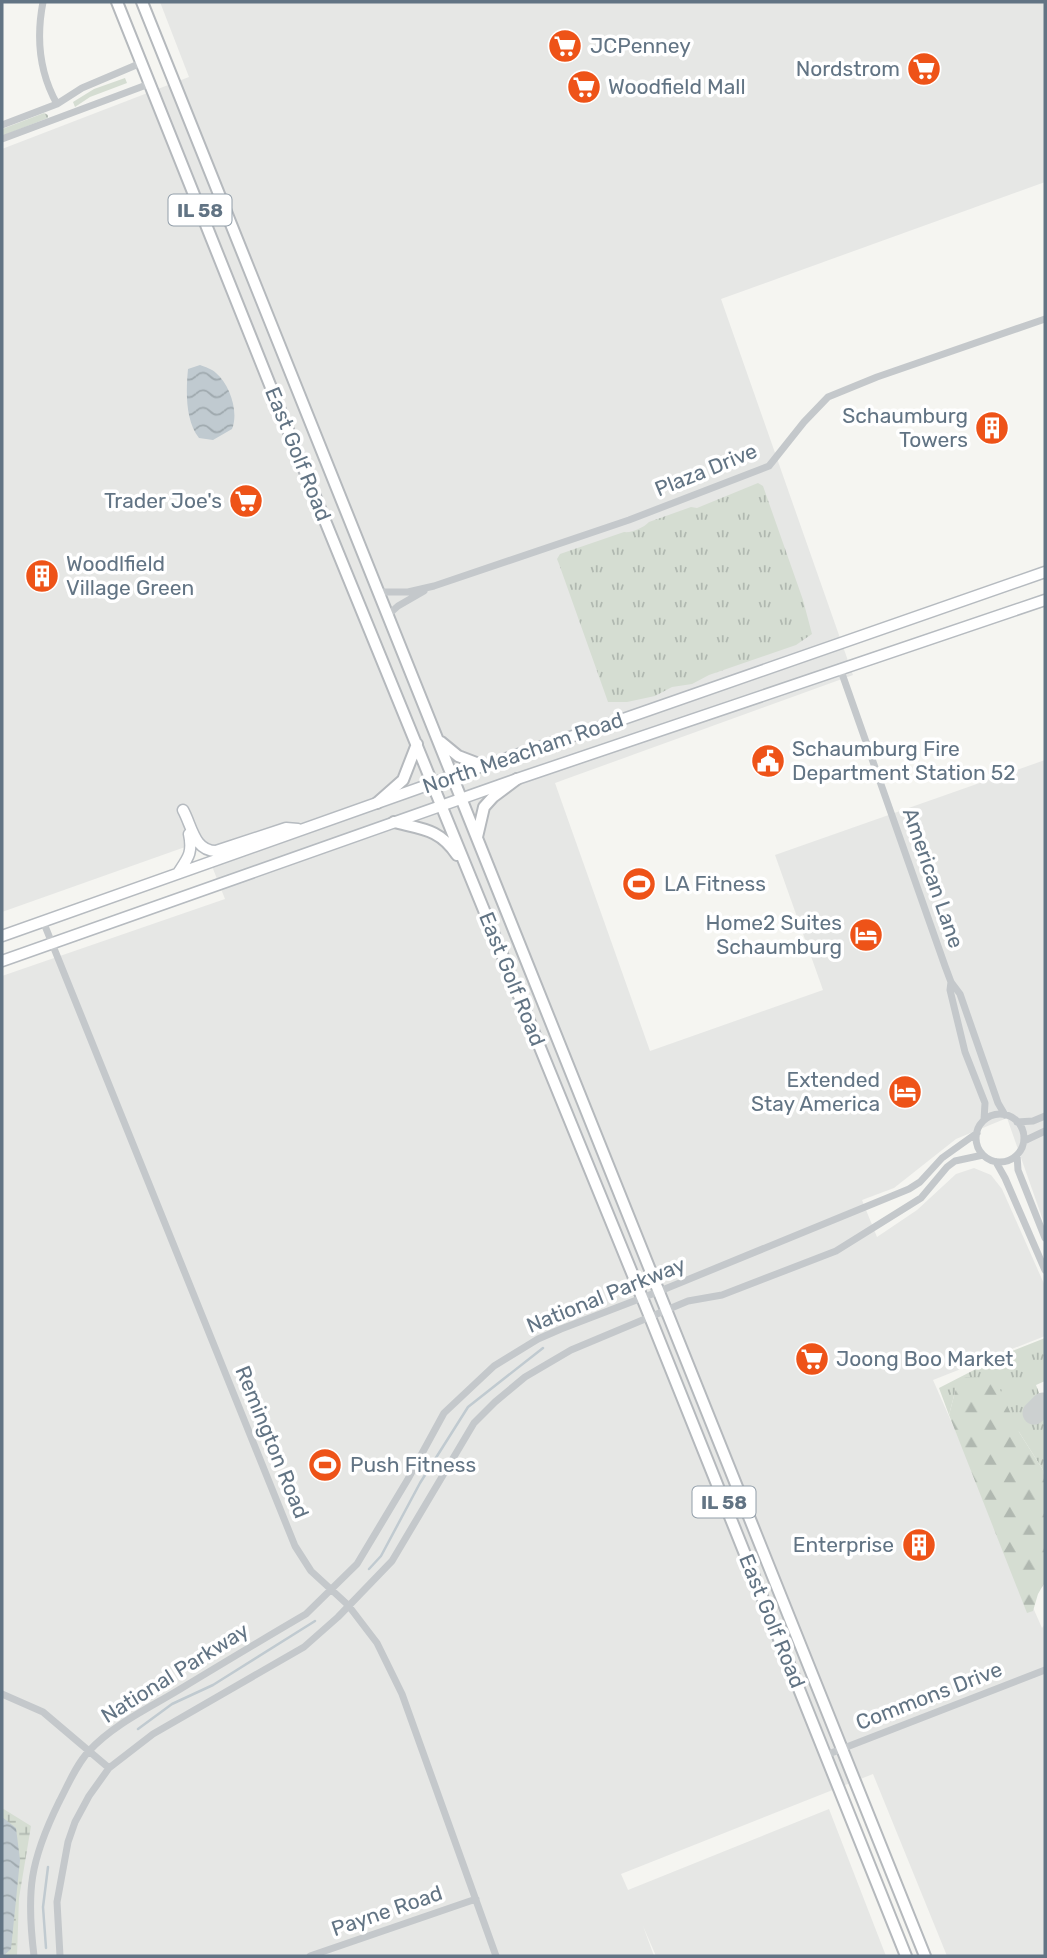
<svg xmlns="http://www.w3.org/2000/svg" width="1047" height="1958" font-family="Rubik,sans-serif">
<defs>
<pattern id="grass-tufts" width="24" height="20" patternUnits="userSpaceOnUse" patternTransform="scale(1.75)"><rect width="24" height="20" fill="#d5ddd2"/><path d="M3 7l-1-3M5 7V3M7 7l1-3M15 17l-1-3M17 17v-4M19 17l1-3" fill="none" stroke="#b0b8b0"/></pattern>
<pattern id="forest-firs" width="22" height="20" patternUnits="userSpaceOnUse" patternTransform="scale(1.75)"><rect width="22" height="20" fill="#d5ddd2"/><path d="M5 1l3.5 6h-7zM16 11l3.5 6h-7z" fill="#b0b8b0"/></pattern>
<pattern id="wetland-marsh" width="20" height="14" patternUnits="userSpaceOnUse" patternTransform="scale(1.75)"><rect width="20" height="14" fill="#d5ddd2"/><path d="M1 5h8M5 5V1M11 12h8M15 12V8" fill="none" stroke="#b0b8b0"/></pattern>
<pattern id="water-waves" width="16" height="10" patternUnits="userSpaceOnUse" patternTransform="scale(1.75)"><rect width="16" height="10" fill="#c0cad0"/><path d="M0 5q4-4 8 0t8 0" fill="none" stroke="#9fa9ae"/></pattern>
</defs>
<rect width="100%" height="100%" fill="#f5f5f1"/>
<path fill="#e6e7e5" d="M160,2H1045V182L721,299L853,675L555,783L650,1051L823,990L775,855L1045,760V1226L1007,1118L956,1139L894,1188L862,1200L877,1237L917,1210L956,1174L974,1168L991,1175L1002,1189L1045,1286V1336L933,1380L1042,1628L1045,1624V1956H947L873,1774L621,1874L628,1890L829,1809L886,1956H656L643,1926L654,1956H2V976L225,899L202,841L2,912V149L189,77Z"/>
<path fill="url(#grass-tufts)" d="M125,78L127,83L90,97L75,107L73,102L94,89Z
M44,113L48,115V118L2,136V129Z
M758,483L763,486L803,600L812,634L796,645L709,675L692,684L672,687L655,696L627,702H608L559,564L557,559L560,554L624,532C632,533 643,528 649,522L691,507L697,508Z
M1045,1338V1381L1036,1385L1043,1403L1034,1412L1033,1409L1029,1411L1032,1419L1036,1418L1035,1414L1043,1405L1045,1408V1480L1043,1470L1019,1432L956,1388L949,1415L939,1388L1007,1353Z"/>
<path fill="url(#forest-firs)" d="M964,1377L982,1378L998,1385L1019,1432L1043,1470L1045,1480V1582L1038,1594L1033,1611L1027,1613L949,1415L956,1388Z"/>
<path fill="url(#wetland-marsh)" d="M2,1808L31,1826L19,1898L17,1956H2Z"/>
<path fill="url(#water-waves)" d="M200,365C205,367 212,369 216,373C230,385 239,412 232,429L213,440L199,438C185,420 186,391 188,369Z
M2,1817L16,1828L20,1860L11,1949L3,1956Z"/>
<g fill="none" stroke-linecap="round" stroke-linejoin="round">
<path stroke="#c0cad0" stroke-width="2.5" d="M369,1569L381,1556L420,1483L468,1407L543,1348
M138,1729L172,1704L213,1685L315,1621
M46,1948L43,1907L48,1867"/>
<path stroke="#ccd0d0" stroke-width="23" d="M1034,1413L1043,1404"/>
<g stroke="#b6bbc0" stroke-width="13">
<path id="secondary" d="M183,810C192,826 194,851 216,851L286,828L298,829
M178,873C188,858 193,853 189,834
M2,936L453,776L609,724L1045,572
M2,961L517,779L1045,600"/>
</g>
<g stroke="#b5b9bd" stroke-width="14">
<path id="primary" d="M117,2L288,430L650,1317L906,1956
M142,2L925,1956
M441,742L458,756L484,766
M377,803L403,780L417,744
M394,822C422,829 440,829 457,855
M477,837L484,807L493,797L517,779"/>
</g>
<path stroke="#c4c8cb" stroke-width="7" d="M43,2C36,38 39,72 57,104
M2,125L57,104L82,88L141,63
M2,139L149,84
M380,592H408L434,586L629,520L769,466L804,422L828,397L877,377L1045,319
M389,614L398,606L424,591
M840,668L945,966L951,982L960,994L998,1103L1005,1115
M43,921L295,1546L311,1571L348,1605L377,1643L402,1694L496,1956
M951,982L950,990L965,1052L985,1103L984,1120
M976 1138a24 24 0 1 1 48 0a24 24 0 1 1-48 0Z
M1017,1122L1033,1121L1045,1116
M1024,1141L1045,1131
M1017,1155L1018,1170L1045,1238
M996,1162L1005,1178L1045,1270
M2,1694L43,1712L109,1768
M826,1755L1045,1670
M34,1956C26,1891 30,1861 59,1802C68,1785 76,1765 89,1751C113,1725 147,1709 177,1691C220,1665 263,1639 306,1614L357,1564L408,1479L444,1413L494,1366L538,1339L561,1329L660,1291L909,1189L920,1182L942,1158L977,1133
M60,1956L57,1902L68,1842L75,1822L89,1796L109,1768L153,1734L304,1647L338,1617L392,1561L474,1423L495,1402L525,1377L571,1350L688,1301L722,1295L836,1251L921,1198L947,1167L955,1161L983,1155
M310,1956L476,1899"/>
<use href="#secondary" stroke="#fff" stroke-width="10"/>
<use href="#primary" stroke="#fff" stroke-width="10"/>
</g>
<defs>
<g id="supermarket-disc" transform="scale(1.75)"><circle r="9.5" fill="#ee5318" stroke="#fff"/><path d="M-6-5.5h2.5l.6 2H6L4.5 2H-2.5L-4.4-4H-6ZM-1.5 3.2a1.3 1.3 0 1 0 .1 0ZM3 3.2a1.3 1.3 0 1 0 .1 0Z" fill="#fff"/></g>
<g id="building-disc" transform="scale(1.75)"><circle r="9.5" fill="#ee5318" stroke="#fff"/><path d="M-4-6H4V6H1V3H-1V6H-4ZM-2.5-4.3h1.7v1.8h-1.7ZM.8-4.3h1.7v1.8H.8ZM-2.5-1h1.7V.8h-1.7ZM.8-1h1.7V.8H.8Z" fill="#fff"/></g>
<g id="civic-disc" transform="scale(1.75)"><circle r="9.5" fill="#ee5318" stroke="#fff"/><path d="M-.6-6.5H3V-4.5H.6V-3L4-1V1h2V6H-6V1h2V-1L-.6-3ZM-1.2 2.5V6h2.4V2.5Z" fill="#fff"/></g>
<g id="stadium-disc" transform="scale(1.75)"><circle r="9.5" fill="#ee5318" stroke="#fff"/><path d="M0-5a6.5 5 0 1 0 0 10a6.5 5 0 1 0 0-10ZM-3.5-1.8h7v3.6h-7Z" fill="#fff"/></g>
<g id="hotel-disc" transform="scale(1.75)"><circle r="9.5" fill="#ee5318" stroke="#fff"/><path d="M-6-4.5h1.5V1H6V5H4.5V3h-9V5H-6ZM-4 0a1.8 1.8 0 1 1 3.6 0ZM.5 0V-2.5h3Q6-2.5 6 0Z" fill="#fff"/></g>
</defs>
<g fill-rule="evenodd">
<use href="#supermarket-disc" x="565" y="46"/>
<use href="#supermarket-disc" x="924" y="69"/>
<use href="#supermarket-disc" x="584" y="87"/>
<use href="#building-disc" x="992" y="428"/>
<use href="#supermarket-disc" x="246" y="501"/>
<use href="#building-disc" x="42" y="576"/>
<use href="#civic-disc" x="768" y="761"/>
<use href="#stadium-disc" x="639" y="884"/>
<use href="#hotel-disc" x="866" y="935"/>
<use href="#hotel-disc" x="905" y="1092"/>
<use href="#supermarket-disc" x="812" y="1359"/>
<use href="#stadium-disc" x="325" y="1465"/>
<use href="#building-disc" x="919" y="1545"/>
</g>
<g text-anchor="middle" stroke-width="7" stroke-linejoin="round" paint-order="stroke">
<g fill="#fff" stroke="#919ea9" stroke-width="2">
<rect x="168.5" y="194.5" width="63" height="31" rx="5"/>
<rect x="692.5" y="1486.5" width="63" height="31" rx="5"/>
</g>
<g font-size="19" font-weight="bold" fill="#627484">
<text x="200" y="217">IL 58</text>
<text x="724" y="1509">IL 58</text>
</g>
<g font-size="21" fill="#627484" stroke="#fff" text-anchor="start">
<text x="590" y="53">JCPenney</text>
<text x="900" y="76" text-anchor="end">Nordstrom</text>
<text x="608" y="94">Woodfield Mall</text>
<text x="968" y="423" text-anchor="end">Schaumburg<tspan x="968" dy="24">Towers</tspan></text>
<text x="222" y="508" text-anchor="end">Trader Joe's</text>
<text x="66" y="571">Woodlfield<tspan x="66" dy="24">Village Green</tspan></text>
<text x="792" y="756">Schaumburg Fire<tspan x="792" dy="24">Department Station 52</tspan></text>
<text x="664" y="891">LA Fitness</text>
<text x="842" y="930" text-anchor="end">Home2 Suites<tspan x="842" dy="24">Schaumburg</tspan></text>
<text x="880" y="1087" text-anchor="end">Extended<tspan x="880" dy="24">Stay America</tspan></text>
<text x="836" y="1366">Joong Boo Market</text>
<text x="350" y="1472">Push Fitness</text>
<text x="894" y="1552" text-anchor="end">Enterprise</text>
</g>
<g font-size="21" fill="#627484" stroke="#fff">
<text transform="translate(298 454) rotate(68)" y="7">East Golf Road</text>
<text transform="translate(706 470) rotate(-22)" y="7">Plaza Drive</text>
<text transform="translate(523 753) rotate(-19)" y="7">North Meacham Road</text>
<text transform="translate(933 878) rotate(71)" y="7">American Lane</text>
<text transform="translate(512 979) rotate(68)" y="7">East Golf Road</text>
<text transform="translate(606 1295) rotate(-22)" y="7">National Parkway</text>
<text transform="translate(272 1442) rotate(68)" y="7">Remington Road</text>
<text transform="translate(772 1621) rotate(68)" y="7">East Golf Road</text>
<text transform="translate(175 1673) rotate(-32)" y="7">National Parkway</text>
<text transform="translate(929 1696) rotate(-21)" y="7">Commons Drive</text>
<text transform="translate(387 1911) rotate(-19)" y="7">Payne Road</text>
</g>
</g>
<rect width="1047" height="1958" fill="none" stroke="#627484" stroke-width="7"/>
</svg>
